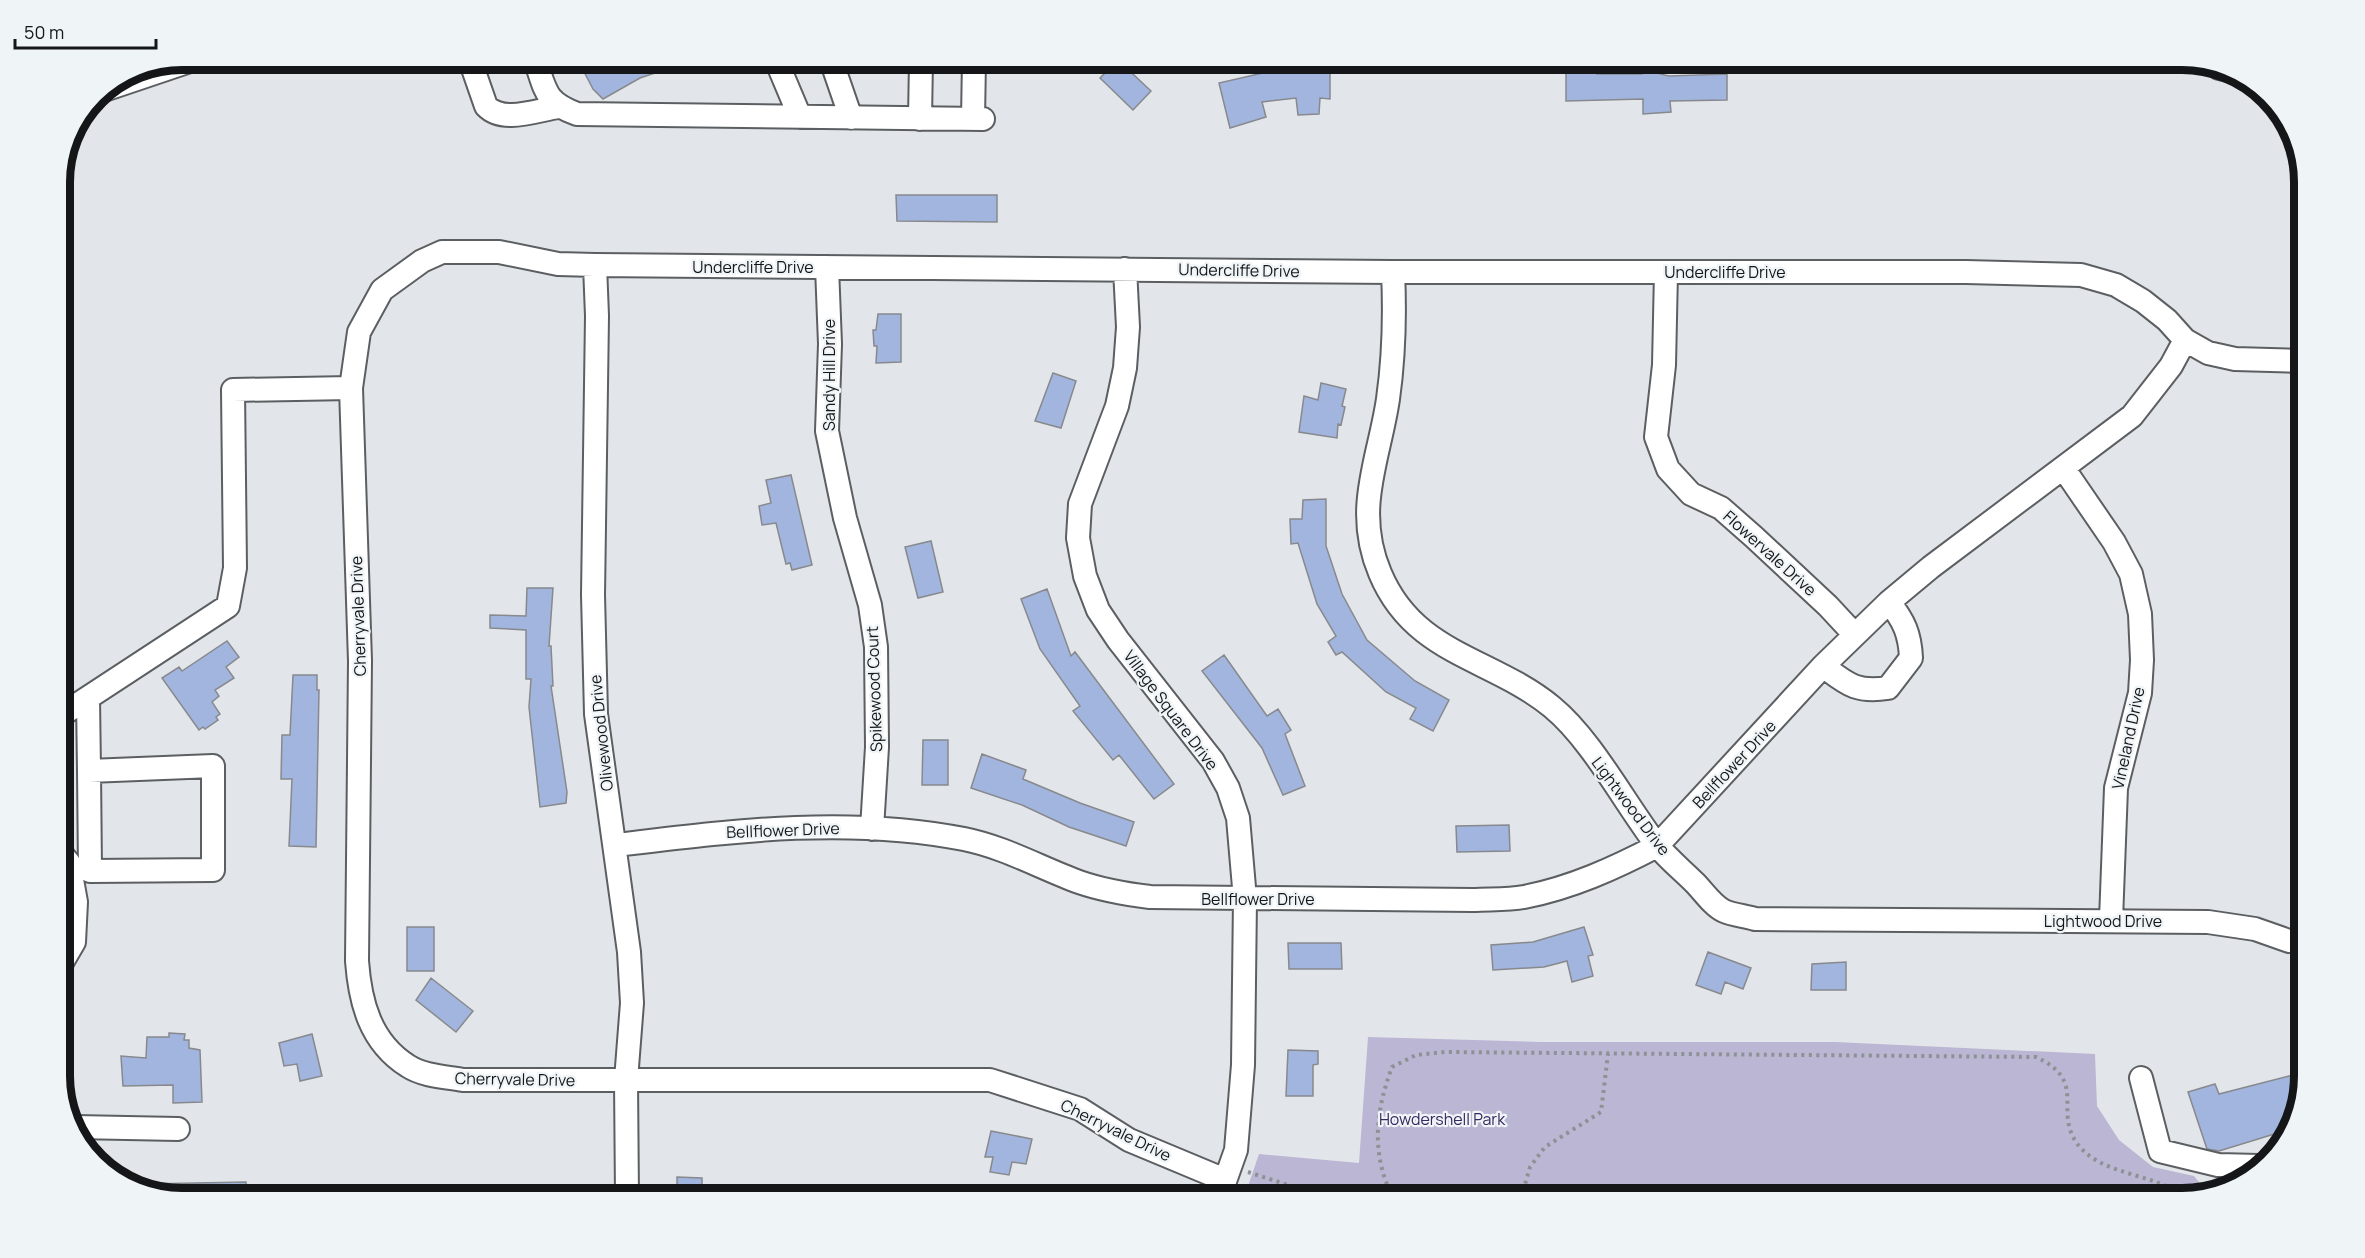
<svg xmlns="http://www.w3.org/2000/svg" width="2365" height="1258" font-family="Manrope,sans-serif">
<rect width="100%" height="100%" fill="#e2e6ea"/>
<path fill="#bab6d3" d="M1368,1037L1540,1042H1835L2095,1054L2097,1106L2119,1140L2153,1167L2194,1176L2207,1192L2183,1198H1244L1259,1154L1359,1163Z"/>
<path fill="#a2b5de" stroke="#87898d" stroke-width="1.5" d="M578,60H685V63L640,78L603,99L593,89Z
M1118,60L1151,91L1133,110L1100,78Z
M1566,68L1597,70V74H1642L1641,69H1660V74L1669,76L1727,74V100L1670,101L1671,112L1643,114V99L1566,101Z
M1267,72H1330V99L1320,98L1319,114L1298,115L1296,98L1262,102L1266,117L1230,128L1219,83Z
M896,195H997V222L897,221Z
M878,314H901V362L876,363L877,346H874L873,330H876Z
M1053,373L1076,381L1061,428L1035,421Z
M1321,383L1346,389L1342,406L1345,407L1341,425L1338,424L1337,438L1299,432L1304,396L1318,400Z
M791,475L812,565L792,570L790,563L786,564L776,523L762,525L759,506L771,503L766,480Z
M1326,499V546L1342,594L1367,640L1415,681L1449,700L1433,731L1410,719L1416,708L1386,692L1342,652L1336,655L1328,642L1336,636L1317,604L1298,543L1291,544L1290,519H1302L1303,500Z
M931,541L943,592L918,598L905,547Z
M527,588H553L549,646H551L553,686H551L567,792L566,803L540,807L529,707L531,679H526V630L490,628V615L526,616Z
M1047,589L1071,656L1075,652L1174,784L1154,799L1119,755L1113,760L1073,711L1080,706L1040,649L1021,599Z
M227,641L239,657L226,667L234,678L215,690L219,696L212,702L220,714L216,717L218,720L205,729L203,727L199,730L162,678L179,667L182,671Z
M1224,655L1267,716L1278,709L1291,730L1285,734L1305,786L1283,795L1262,748L1202,671Z
M293,675H317V690H319L316,847L289,846L292,779H281L282,735H290Z
M923,740H948V785H922Z
M982,754L1026,770L1023,779L1080,803L1134,822L1126,846L1069,827L1022,805L971,788Z
M1509,825L1510,851L1457,852L1456,826Z
M407,927H434V971H407Z
M1584,927L1593,955L1588,956L1593,976L1572,982L1567,961L1544,967L1493,970L1491,945L1533,942Z
M1288,943H1341L1342,969H1289Z
M1708,952L1751,968L1743,989L1725,982L1721,994L1696,985Z
M1846,962V990H1811L1812,964Z
M431,978L473,1011L456,1032L416,1000Z
M169,1033L185,1034L184,1040H189V1048L200,1050L202,1102L173,1103V1085L123,1086L121,1056L146,1058L147,1037H169Z
M312,1034L322,1076L300,1081L297,1064L284,1066L279,1043Z
M1288,1050L1318,1051V1064L1313,1065V1096H1286Z
M2305,1072L2292,1130L2283,1140L2281,1132L2219,1151L2207,1149L2188,1092L2215,1084L2219,1094Z
M991,1131L1032,1139L1026,1164L1012,1162L1009,1175L990,1172L993,1157H985Z
M677,1177L702,1178V1198H677Z
M246,1182L247,1198H182L145,1189V1184Z"/>
<g fill="none" stroke-linecap="round" stroke-linejoin="round">
<g stroke="#5b5f62" stroke-width="26">
<path id="minor" d="M470,60L486,106C503,124 537,110 558,107
M535,60C546,90 544,102 577,114L983,119
M776,60L800,117
M831,60L851,118
M2219,68L2235,72
M104,90L193,60
M920,119L921,60
M973,119L974,60
M595,265L597,316L593,595L596,714L629,952L632,1003L626,1080L627,1198
M827,267L830,344L827,431L845,518L870,605L876,647L877,747L872,829
M1125,269L1128,327L1125,368L1117,406L1080,504L1078,538L1085,576L1098,610L1118,640L1213,761L1228,788L1238,818L1245,899L1243,1065L1236,1150L1219,1198
M1393,272C1395,314 1394,356 1388,399C1379,460 1353,509 1380,573C1414,655 1491,657 1552,707C1592,740 1624,802 1656,844C1667,858 1682,870 1695,883C1703,891 1713,906 1724,911C1733,915 1745,916 1755,919L2208,922L2255,929L2289,941L2305,942
M1666,272L1664,365L1656,437L1668,469L1691,494L1721,508L1754,537L1828,606L1854,634
M2064,469L2114,542L2131,574L2140,614L2142,660L2140,693L2116,788L2111,920
M1823,666C1847,684 1856,693 1888,688L1911,658C1910,634 1904,621 1889,602
M88,698L89,771L213,766V870L90,871L89,771
M60,716L228,606L235,568L233,390L351,388
M616,845C733,831 847,816 964,839C1004,847 1041,868 1079,882C1102,890 1125,894 1150,897L1473,900C1490,899 1508,900 1524,897C1571,888 1615,868 1657,846L1823,666L1889,602L1931,567L2132,416L2171,366L2185,340
M60,852L69,863L76,902L74,942L60,966
M2141,1078L2160,1151L2218,1165L2259,1166
M75,1127L178,1129
M1225,1180L1129,1140L1080,1109L990,1080H463C446,1077 423,1076 408,1066C370,1042 360,1002 357,961L360,661L351,388L359,332L382,290L422,261L442,252H499L558,264L595,265L1393,272H1966L2081,275L2116,285L2143,301L2167,320L2185,340L2208,353L2235,359L2305,361"/>
</g>
<path stroke="#8e9194" stroke-width="4" stroke-dasharray="3 4.5" stroke-linecap="butt" d="M1248,1172L1328,1198
M1393,1198C1371,1154 1375,1113 1392,1067L1416,1055L1445,1052L2036,1057C2088,1081 2054,1109 2076,1142C2100,1177 2156,1172 2185,1198
M1521,1198L1530,1167L1545,1147L1601,1112L1608,1054"/>
<use href="#minor" stroke="#fff" stroke-width="22"/>
</g>
<g text-anchor="middle" stroke-width="4.5" stroke-linejoin="round" paint-order="stroke">
<g font-size="16" fill="#141617" stroke="#eff4f7">
<text x="753" y="273">Undercliffe Drive</text>
<text transform="translate(1239 270) rotate(1)" y="6">Undercliffe Drive</text>
<text x="1725" y="278">Undercliffe Drive</text>
<text transform="translate(829 375) rotate(-90)" y="6">Sandy Hill Drive</text>
<text transform="translate(1770 553) rotate(42)" y="6">Flowervale Drive</text>
<text transform="translate(358 616) rotate(-92)" y="6">Cherryvale Drive</text>
<text transform="translate(874 689) rotate(-92)" y="6">Spikewood Court</text>
<text transform="translate(1171 710) rotate(53)" y="6">Village Square Drive</text>
<text transform="translate(601 733) rotate(-96)" y="6">Olivewood Drive</text>
<text transform="translate(2128 738) rotate(-78)" y="6">Vineland Drive</text>
<text transform="translate(1734 764) rotate(-47)" y="6">Bellflower Drive</text>
<text transform="translate(1631 806) rotate(53)" y="6">Lightwood Drive</text>
<text transform="translate(783 830) rotate(-2)" y="6">Bellflower Drive</text>
<text x="1258" y="905">Bellflower Drive</text>
<text x="2103" y="927">Lightwood Drive</text>
<text transform="translate(515 1079) rotate(1)" y="6">Cherryvale Drive</text>
<text transform="translate(1116 1130) rotate(26)" y="6">Cherryvale Drive</text>
</g>
<g font-size="16" fill="#36295f" stroke="#eff4f7">
<text x="1442" y="1125">Howdershell Park</text>
</g>
</g>
<path d="M0 0H2365V1258H0ZM182 70H2182A112 112 0 0 1 2294 182V1076A112 112 0 0 1 2182 1188H182A112 112 0 0 1 70 1076V182A112 112 0 0 1 182 70Z" fill="#eff4f7" fill-rule="evenodd"/>
<path fill="none" stroke="#141617" stroke-width="8" d="M182 70H2182A112 112 0 0 1 2294 182V1076A112 112 0 0 1 2182 1188H182A112 112 0 0 1 70 1076V182A112 112 0 0 1 182 70Z"/>
<path d="M15 39v9h141v-9" fill="none" stroke="#141617" stroke-width="3"/>
<text x="24" y="39" font-size="18" fill="#141617" stroke="#eff4f7" stroke-width="4.5" paint-order="stroke">50 m</text>
</svg>
